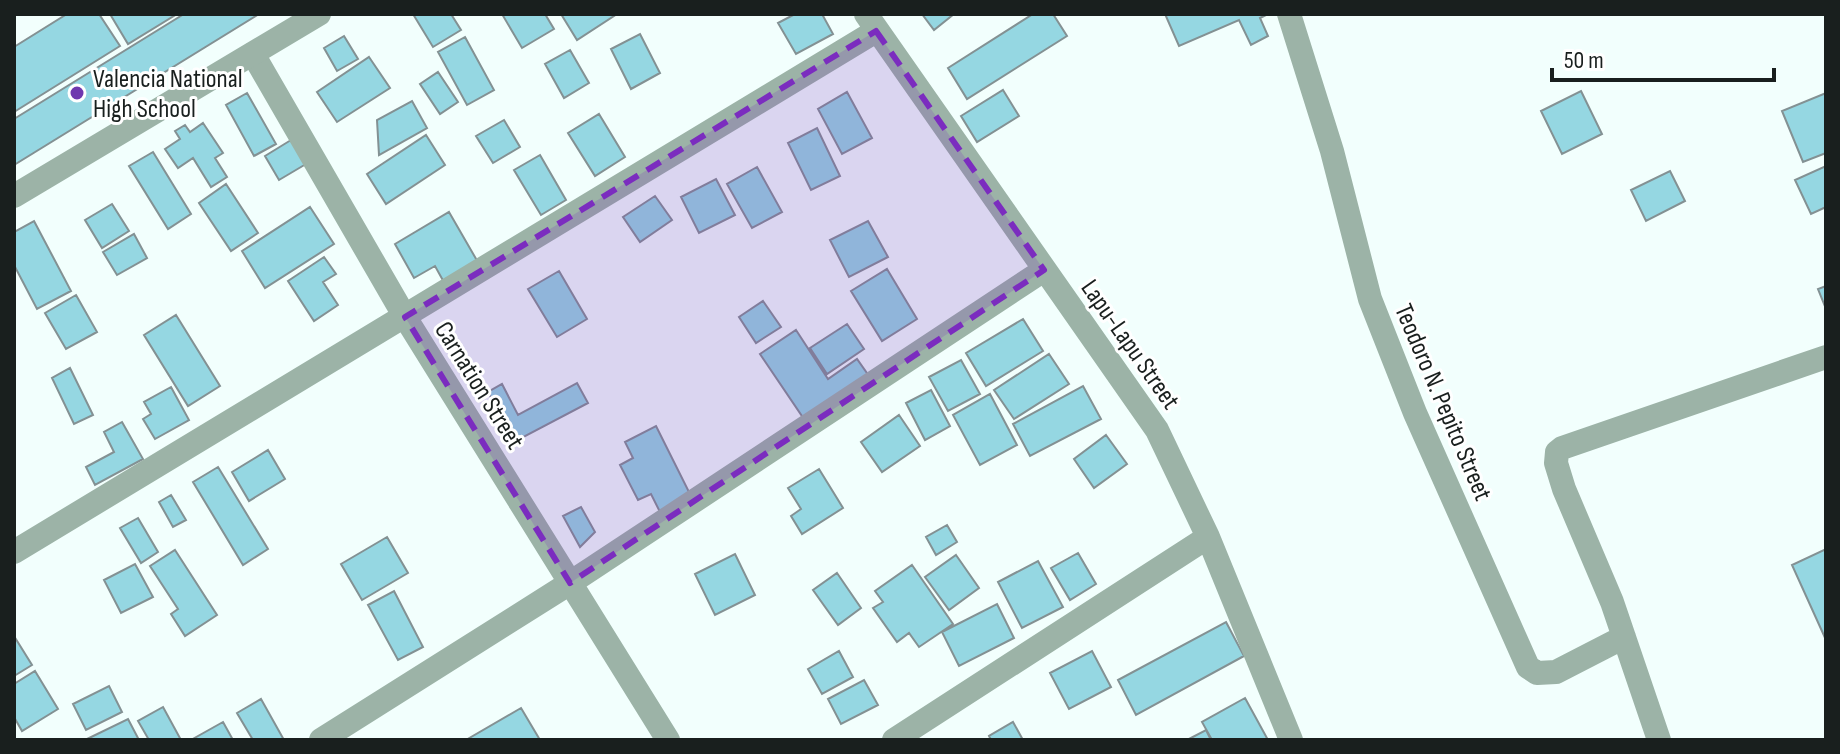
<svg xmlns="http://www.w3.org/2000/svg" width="1840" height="754" font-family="'Sofia Sans Condensed',sans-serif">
<rect width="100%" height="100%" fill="#f2fffd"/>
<path fill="#95d7e2" stroke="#839193" stroke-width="2" d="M67,14H99L120,46L14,112V47Z
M110,14H177L128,44Z
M184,14H259L14,165V119Z
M413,14H451L461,30L433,47Z
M502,14H545L554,29L522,48Z
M561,14H617L577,40Z
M795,14H822L833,34L796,54L778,23Z
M922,14H954L934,30Z
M1033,14H1053L1067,36L967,99L948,68Z
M1165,14H1268L1260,18L1268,36L1251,45L1239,20L1179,46Z
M640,34L660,73L631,89L611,49Z
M344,36L358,59L337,71L324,48Z
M465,37L494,90L467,105L438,52Z
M570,50L589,83L564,98L545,64Z
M369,57L390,88L337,122L317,92Z
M438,72L458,102L440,114L420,84Z
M1003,90L1019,116L977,142L961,116Z
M1581,91L1602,134L1562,154L1541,111Z
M847,92L872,138L842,154L818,109Z
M247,93L276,144L254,156L226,105Z
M1826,93V153L1803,162L1782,111Z
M412,101L427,128L379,155L377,120Z
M599,114L625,157L595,176L568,133Z
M504,120L520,147L493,163L476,136Z
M203,123L223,153L215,158L227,177L211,187L193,158L178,168L165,149L180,139L175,131L185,125L190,132Z
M817,128L840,176L811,190L788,143Z
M426,135L445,165L386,204L367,174Z
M291,140L306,164L279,180L265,156Z
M153,152L191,214L168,229L129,166Z
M540,155L566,200L541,215L514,170Z
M1826,166V207L1811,214L1795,180Z
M757,167L782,212L752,228L727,184Z
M1670,171L1685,201L1646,221L1631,190Z
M716,179L735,215L699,233L681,197Z
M226,184L258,233L231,251L199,203Z
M655,196L672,220L640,242L623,217Z
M112,204L129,231L102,248L85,220Z
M310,207L334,244L265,288L242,251Z
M449,212L479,264L445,284L435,266L414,278L395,244Z
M34,221L71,291L37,309L14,265V232Z
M868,221L888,257L849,277L830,240Z
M134,234L147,258L117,275L103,252Z
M324,257L336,274L323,282L338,305L314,321L288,281Z
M887,269L917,319L882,341L851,291Z
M559,271L587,319L557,337L528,289Z
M1826,286V309L1818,289Z
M76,295L97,332L66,349L45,313Z
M763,301L781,327L756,343L739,317Z
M176,315L220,386L188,406L144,335Z
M1023,319L1043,351L986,386L966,353Z
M847,324L864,349L827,374L810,348Z
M796,330L828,379L857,359L869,376L804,419L760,354Z
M1049,354L1069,384L1014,419L994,390Z
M961,360L980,394L948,411L929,377Z
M70,368L93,415L74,424L52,378Z
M577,383L588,403L514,442L488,392L502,384L518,415Z
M1083,386L1101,419L1030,456L1013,424Z
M171,387L189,420L155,439L143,419L151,414L144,402Z
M931,390L950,426L925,440L906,403Z
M990,394L1017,445L980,465L953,415Z
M899,415L920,446L882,472L861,442Z
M122,422L143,459L95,485L86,467L114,452L104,432Z
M656,426L691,496L660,512L651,494L638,500L620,465L633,458L625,442Z
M1106,435L1127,464L1094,488L1074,459Z
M268,450L285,479L249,501L232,472Z
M218,467L268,549L243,565L193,482Z
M819,469L843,508L802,534L791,516L801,509L788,488Z
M171,495L186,520L173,527L159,502Z
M581,507L595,532L580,547L563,516Z
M138,518L158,552L141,563L120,528Z
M947,525L957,542L936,555L926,537Z
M387,537L408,573L362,600L341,564Z
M1826,549V640L1792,565Z
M175,550L217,615L185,636L171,614L178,609L150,566Z
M1078,553L1096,584L1070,600L1051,568Z
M735,554L755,595L715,615L695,574Z
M956,555L979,588L949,610L925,577Z
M1038,561L1063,607L1022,628L998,582Z
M135,564L153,597L121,613L104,580Z
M912,565L953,624L919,647L909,633L897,642L873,608L883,602L875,591Z
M837,573L861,608L838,625L813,590Z
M394,591L423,647L398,660L368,605Z
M997,604L1014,638L959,666L942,632Z
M1226,622L1244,656L1136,715L1118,680Z
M14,636L32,665L14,676Z
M839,651L853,677L822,694L808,669Z
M1092,651L1111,687L1069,709L1050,673Z
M35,671L58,709L22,731L14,717V684Z
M864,680L878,705L841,724L828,699Z
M109,686L122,712L86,730L73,704Z
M1245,698L1268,740H1212L1202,722Z
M261,699L284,740H253L237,713Z
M163,707L181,740H149L138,721Z
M521,708L540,740H466Z
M128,719L139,740H85Z
M223,722L233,740H191Z
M1013,722L1023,740H991L989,736Z
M1206,730L1211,740H1187Z"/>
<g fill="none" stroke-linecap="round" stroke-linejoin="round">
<path stroke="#9cb3a7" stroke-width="24" d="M866,14L1157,430L1208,537L1291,740
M1289,14L1332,151L1370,299L1415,413L1528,667L1537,673L1556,672L1624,637
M253,54L405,317L668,740
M14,552L876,31
M321,740L570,583L1044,270
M894,740L1208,537
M1659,740L1612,602L1564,489L1556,463L1557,452L1562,448L1826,357"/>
<path stroke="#9cb3a7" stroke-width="24" d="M14,196L319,14"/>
</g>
<path fill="#7b2cbf" fill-opacity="0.2" stroke="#7b2cbf" stroke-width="6" stroke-dasharray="16 10" stroke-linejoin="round" d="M876,31L1044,270L570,583L405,317Z"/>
<circle fill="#6f38af" stroke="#fff" stroke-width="3" cx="77" cy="93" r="8"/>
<g text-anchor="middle" stroke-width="6" stroke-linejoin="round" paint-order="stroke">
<g font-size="26" fill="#191f1e" stroke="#fff" text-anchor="start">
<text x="93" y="87">Valencia National<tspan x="93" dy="30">High School</tspan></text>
</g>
<g font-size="26" fill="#191f1e" stroke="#fff">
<text transform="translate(1131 344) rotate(55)" y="9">Lapu-Lapu Street</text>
<text transform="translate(480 385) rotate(58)" y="9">Carnation Street</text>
<text transform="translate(1444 402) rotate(67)" y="9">Teodoro N. Pepito Street</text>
</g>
</g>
<rect width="1840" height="754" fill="none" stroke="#191f1e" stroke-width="32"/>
<path d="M1552 68v12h222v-12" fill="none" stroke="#191f1e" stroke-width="4"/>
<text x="1564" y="68" font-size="24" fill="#191f1e" stroke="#ffffff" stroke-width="6" paint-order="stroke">50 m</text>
</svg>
